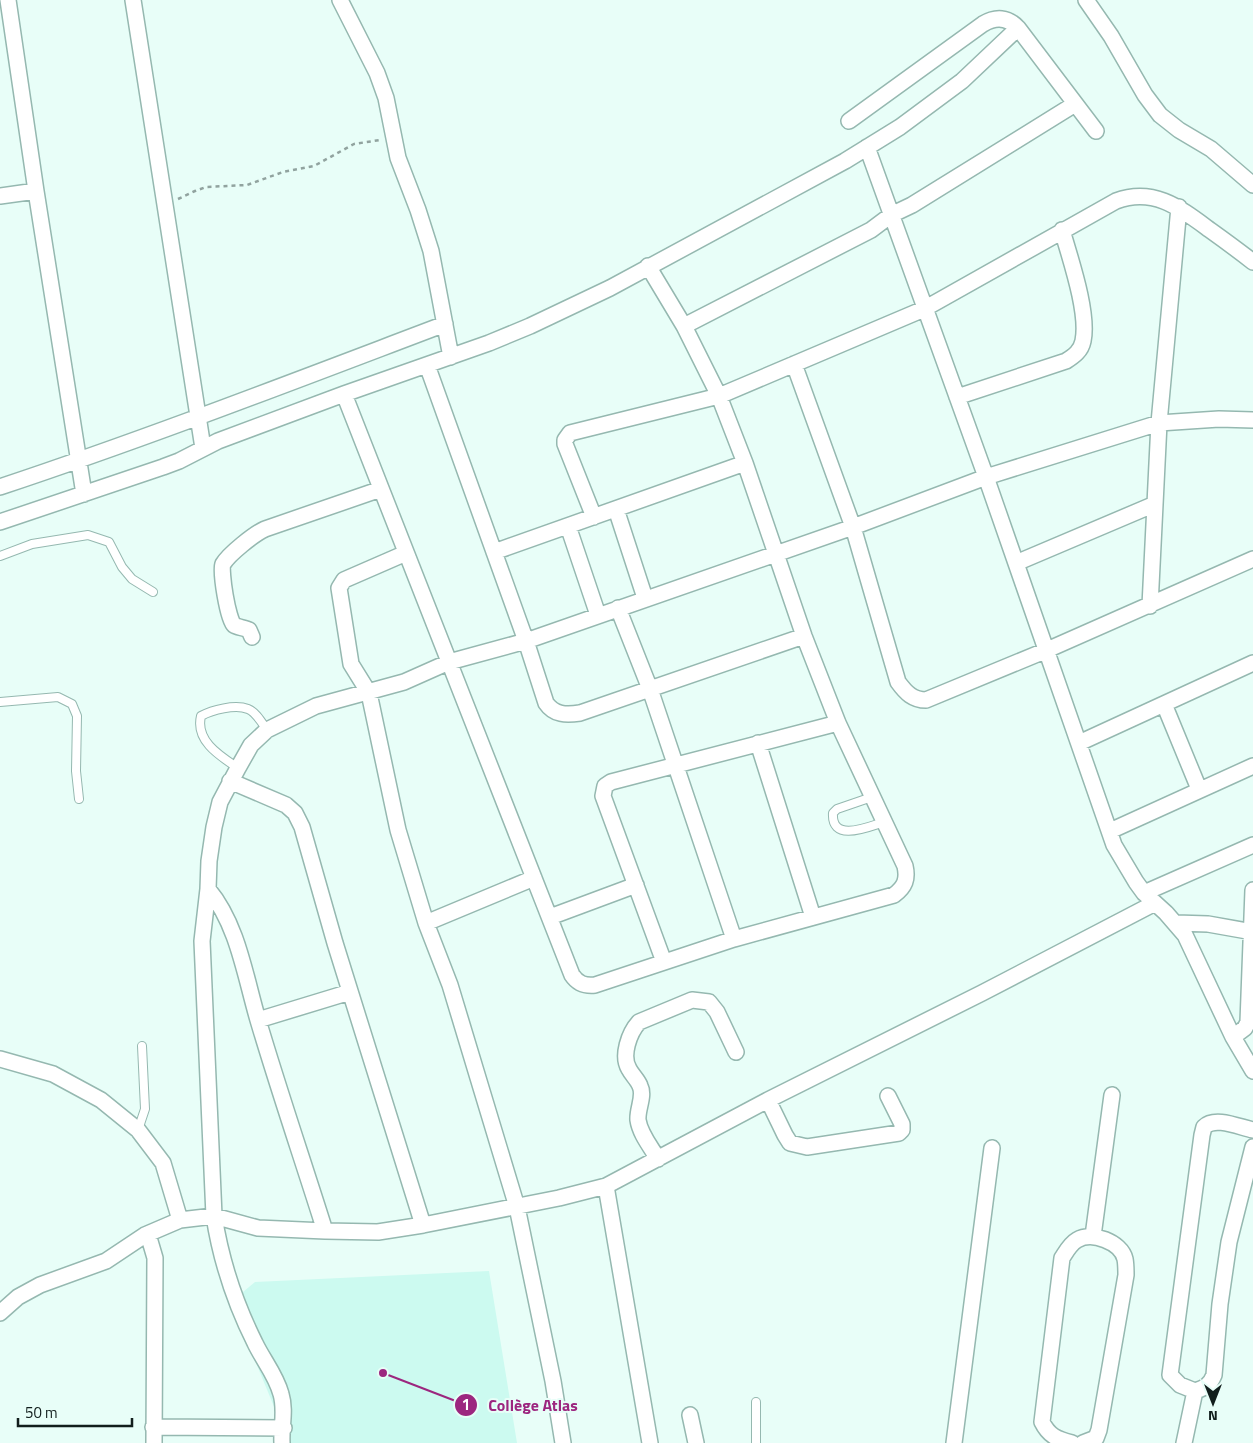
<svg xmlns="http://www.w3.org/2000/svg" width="1253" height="1443" font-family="'Titillium Web',sans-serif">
<rect width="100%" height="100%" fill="#e8fef8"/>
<path fill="#ccfaf0" d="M489,1271L517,1443H289L231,1302L255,1282Z"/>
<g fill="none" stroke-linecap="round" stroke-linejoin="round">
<g stroke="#95b8b0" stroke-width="10">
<path id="service" d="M0,556L32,544L88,535L109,542L122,567L132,579L153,592
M0,702L58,697L72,704L77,716L76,771L79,799
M238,768C220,756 195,741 201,716C212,710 235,704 248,709C256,712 262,723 267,730
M872,797L837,809L833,813C831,843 868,827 884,822
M138,1130L145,1109L142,1046
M756,1402V1443"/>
</g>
<g stroke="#95b8b0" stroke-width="18">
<path id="minor" d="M8,0L36,191L84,494
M133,0L203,448
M340,0L377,73L386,98L398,158L418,210L431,251L451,357
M1086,0L1111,36L1145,95L1160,115L1179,130L1211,149L1253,185
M849,121L983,24C996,16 1008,17 1018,28L1096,131
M867,147L986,477L1114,845L1136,882L1144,893L1166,913L1185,935L1233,1037L1253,1071
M0,196L36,191
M684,326L871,230L891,215L912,205L1075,104
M794,364L853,527L898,682C906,693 913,700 926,700L1047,650L1253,559
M427,365L526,641L546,703C554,715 566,715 580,713L804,636
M344,394L572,975C578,984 585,986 595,985L734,939L894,895C905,887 908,879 905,866L838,723L804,636L745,463L719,396L684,326L648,266
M957,397L1066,361C1074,356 1081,351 1083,341C1089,313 1070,258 1062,230
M0,487C150,437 297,380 445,324
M616,509L645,598
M594,517L565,444V440L570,433L719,396L924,309L1116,201C1154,187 1180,208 1210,230C1224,240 1239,251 1253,262
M0,522L163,467L179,461L218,441L344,394L489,343L530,326L610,288L845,161L900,127L962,81L1018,28
M568,526L598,615
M494,552L745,463
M406,553L344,580L339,588L351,664L369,693L398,830L426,923L450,985L517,1207L553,1381L563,1443
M1016,563L1155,504
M1150,606L1159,423L1179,207
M618,608L650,689L734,939
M252,637L249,630C245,628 237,627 234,625C228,620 220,571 223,564C229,554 254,534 265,529L381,489
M1164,704L1199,789
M758,743L813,917
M1079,743L1253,663
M230,781L286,805L295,813L302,827L335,943L423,1225
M1110,831L1253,766
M208,889L202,941L214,1216L258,1228L325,1231L378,1232L423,1225L559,1198L606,1186L768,1100L982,993L1155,903
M1144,893L1253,845
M550,917L636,885
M426,923L534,878
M1176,923L1208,924L1253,932
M664,962L603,796L605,786L611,782L838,723
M258,1020L350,992
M1233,1037L1245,1028L1248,1022L1253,890
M0,1059L53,1074L101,1100L138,1130L163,1163L180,1220
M768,1100L785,1135L790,1143L807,1147L899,1133L902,1130V1124L888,1096
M1253,1130C1239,1127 1215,1116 1204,1127L1202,1135L1170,1375L1180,1385L1195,1391C1205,1388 1210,1385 1214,1375L1220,1304L1229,1242L1253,1147
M658,1159C651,1147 640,1134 638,1120C637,1109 645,1096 640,1086C638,1080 632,1075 629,1069C621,1056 629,1033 639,1022L692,1000L709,1002L717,1012L736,1052
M606,1186L650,1443
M325,1231C303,1161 279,1091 258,1020C245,976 238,925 208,889L209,861L214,827L220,802L238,768L251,745L267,730L316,706L404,682L449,662L526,641L853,527L986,477L1159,423L1219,419L1253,420
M145,1235L150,1241L155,1258L154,1443
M1093,1236L1112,1095
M0,1313L18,1297L40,1285L106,1261L145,1235L180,1220L214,1216C221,1261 235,1303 255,1343C263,1360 276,1375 281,1394C286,1411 281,1426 282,1443
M690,1415L696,1443
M153,1427L284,1428
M954,1443L992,1148
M1072,1443C1057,1439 1049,1436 1042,1422L1062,1258C1066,1252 1070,1244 1077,1240C1092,1231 1121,1242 1125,1259C1126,1264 1126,1270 1126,1275L1099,1430L1096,1438L1083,1443
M1184,1443L1195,1391"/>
</g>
<path stroke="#91a39f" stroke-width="2.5" stroke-dasharray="4 4" stroke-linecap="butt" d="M178,199L195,191L206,187L247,185L283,172L314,166L354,144L380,140"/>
<use href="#service" stroke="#fff" stroke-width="8"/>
<use href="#minor" stroke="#fff" stroke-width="15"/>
</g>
<path fill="none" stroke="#9c267f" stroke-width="2" d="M383 1373L466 1405"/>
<g fill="#9c267f" stroke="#e8fef8" stroke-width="2">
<circle cx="383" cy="1373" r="5"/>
<circle cx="466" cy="1405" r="12"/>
</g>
<g font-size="15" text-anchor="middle" font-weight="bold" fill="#fff">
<text x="466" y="1410">1</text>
</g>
<g font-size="16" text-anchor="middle" font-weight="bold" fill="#9c267f" stroke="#e8fef8" stroke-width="4" stroke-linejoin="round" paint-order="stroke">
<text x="533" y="1411">Collège Atlas</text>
</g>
<g transform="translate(1213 1403) rotate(180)" stroke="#e8fef8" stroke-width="4" paint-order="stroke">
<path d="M0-4L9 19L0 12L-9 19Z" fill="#111e1c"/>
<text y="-8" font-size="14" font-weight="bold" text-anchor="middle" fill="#111e1c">N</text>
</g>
<path d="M18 1418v8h114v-8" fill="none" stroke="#111e1c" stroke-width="2.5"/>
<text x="25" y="1418" font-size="15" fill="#111e1c" stroke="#e8fef8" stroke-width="4" paint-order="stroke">50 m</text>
</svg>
